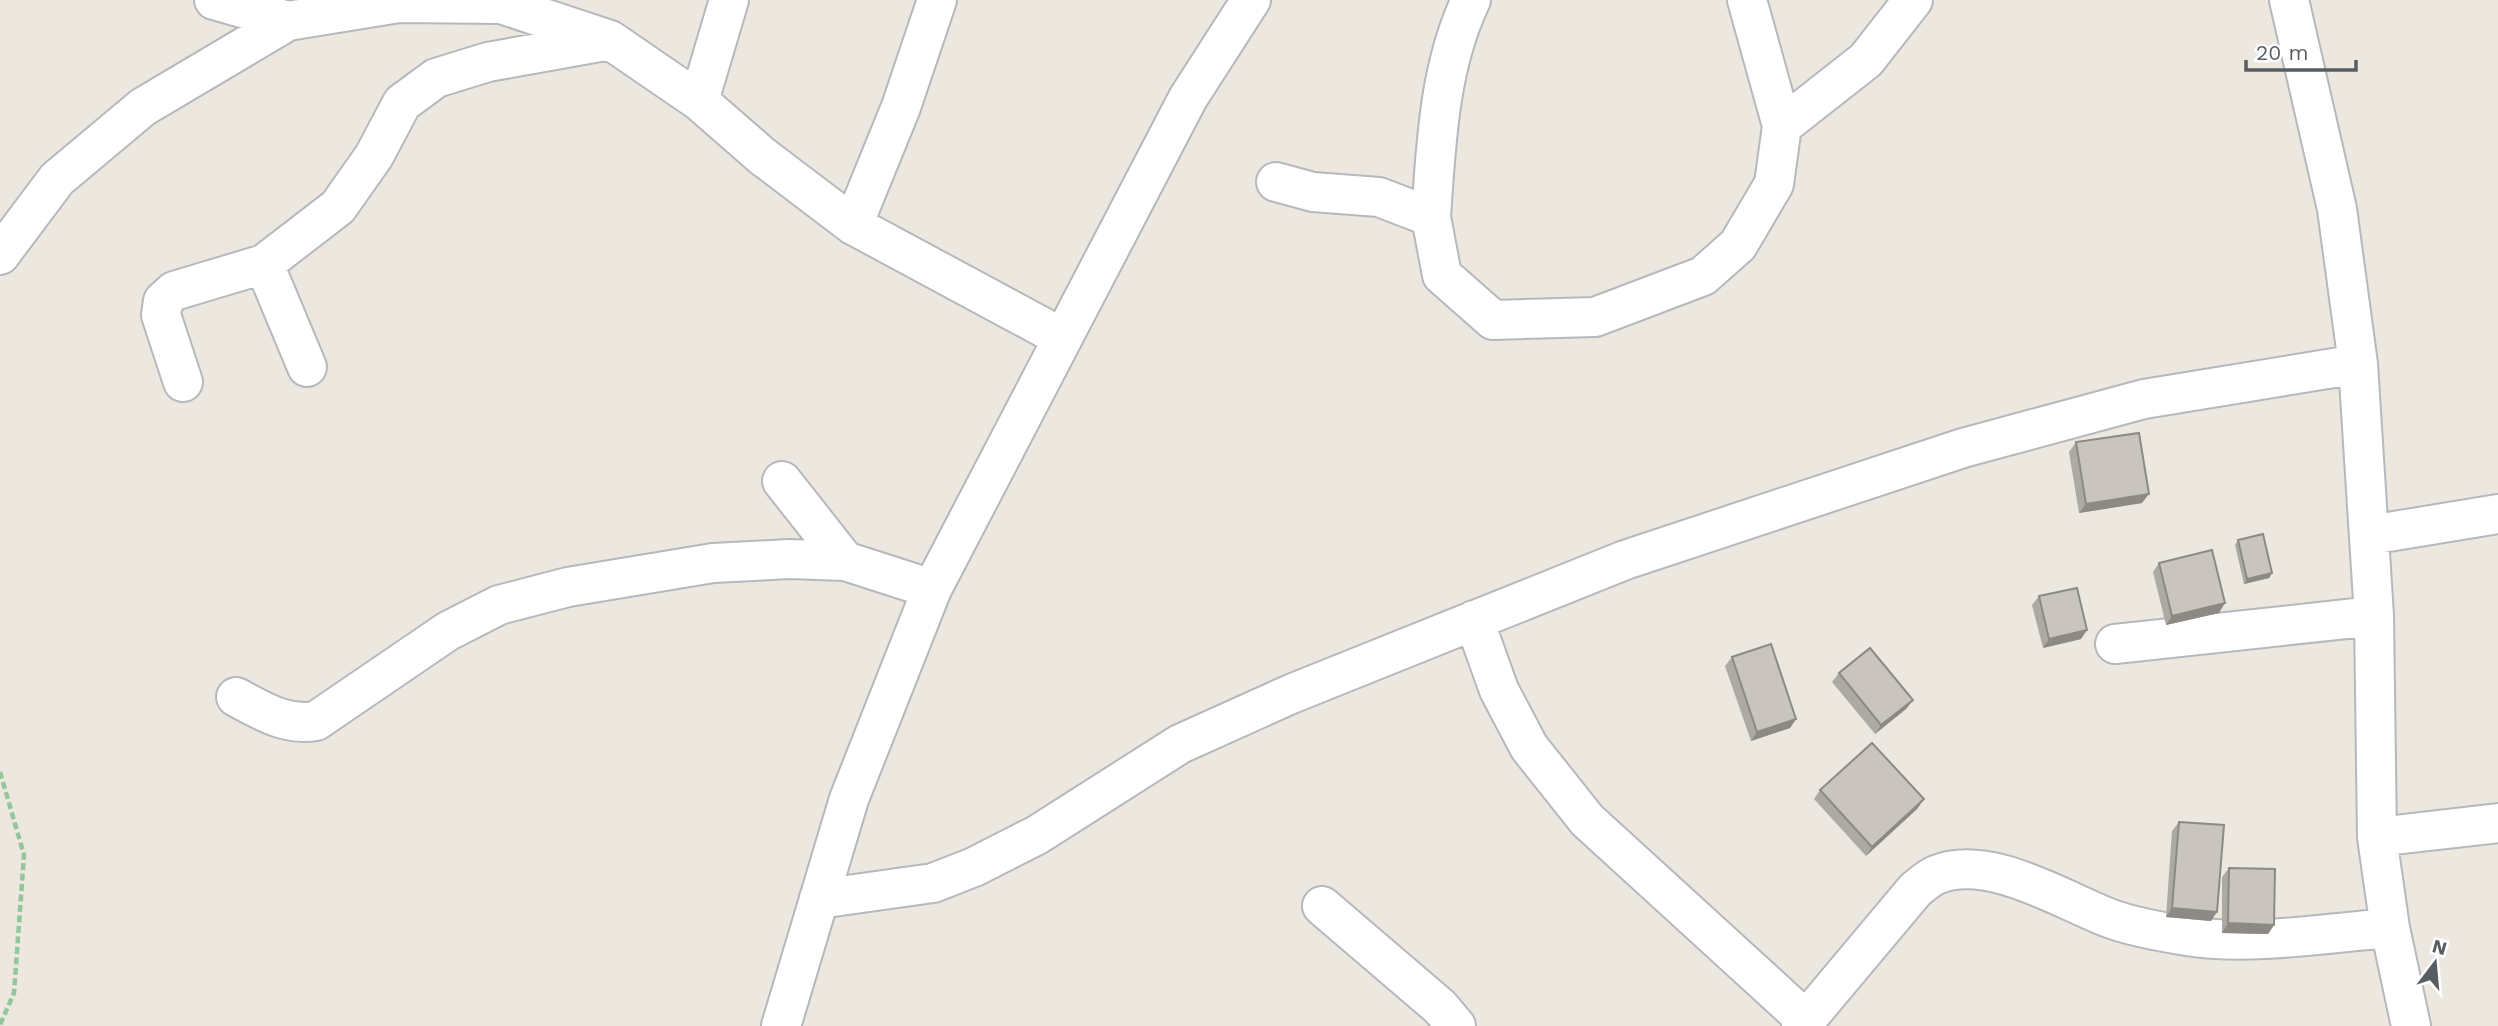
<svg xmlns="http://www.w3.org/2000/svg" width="2498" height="1026" font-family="'Work Sans',sans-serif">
<rect width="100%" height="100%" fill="#ece8df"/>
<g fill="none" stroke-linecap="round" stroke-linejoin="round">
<g stroke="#b5b8bd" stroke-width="42">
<path id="street" d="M214,0L288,21
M2289,0L2337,209L2358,364L2374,616L2377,837L2390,928L2411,1026
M699,101L729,0
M1782,126L1866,60L1913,0
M1276,182L1313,192L1379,197L1431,217L1442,275L1493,320L1595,317L1703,276L1738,245L1774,184L1782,126L1747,0
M1431,217C1436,144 1439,67 1471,0
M853,225L901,107L937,0
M0,255L57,179L143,107L288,21L399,3L501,4L610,40L699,101L762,156L853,225L1061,337
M264,264L307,367
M183,382L161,315L163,301L174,291L264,264L338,207L374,156L402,103L436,78L488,62L605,41
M782,481L845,561
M2370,535L2498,514
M1474,620L1499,690L1529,747L1587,820L1806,1020
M2115,644L2374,616
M236,697C263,711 285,726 316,721L448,631L499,605L568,587L713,563L790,559L845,561L932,589
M2377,837L2498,823
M819,899L933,883L974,867L1037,835L1180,744L1291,694L1625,560L1963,448L2144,399L2358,364
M1322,906L1440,1007L1456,1026
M1801,1026L1915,890C1921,885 1929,878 1936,875C1988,853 2062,900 2109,918C2132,927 2162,932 2187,936C2249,946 2327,933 2390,928"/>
</g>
<g stroke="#b3b8bd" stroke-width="42">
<path id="secondary" d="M781,1026L849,799L932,589L1188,98L1251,0"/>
</g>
<path stroke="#93c69c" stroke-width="4.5" stroke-dasharray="7 3.5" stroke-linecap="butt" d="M0,772L24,855L14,993L0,1025"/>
<use href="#street" stroke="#fff" stroke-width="38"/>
<use href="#secondary" stroke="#fff" stroke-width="38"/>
</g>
<path fill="#ada9a3" d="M2076,442L2142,503L2079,513L2069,452Z
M2238,540L2272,573L2269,578L2244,584L2235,545Z
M2159,563L2219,613L2166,625L2153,572Z
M2039,596L2081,639L2043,648L2032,605Z
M1732,657L1796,719L1790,728L1751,741L1725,666Z
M1839,673L1913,700L1906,709L1875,734L1832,682Z
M1820,790L1924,799L1917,809L1866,856L1814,799Z
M2179,822L2211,921L2166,917L2172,831Z
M2229,868L2274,925L2268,934L2222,933V877Z"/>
<path fill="#8d8a85" d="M2149,494L2142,503L2079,513L2086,504Z
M2272,573L2269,578L2244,584L2247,579Z
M2225,603L2219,613L2166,625L2172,616Z
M2087,630L2081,639L2043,648L2049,639Z
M1913,700L1906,709L1875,734L1881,725Z
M1796,719L1790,728L1751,741L1757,732Z
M1924,799L1917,809L1866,856L1872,847Z
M2172,908L2217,912L2211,921L2166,917Z
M2228,923L2274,925L2268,934L2222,933Z"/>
<path fill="#c9c5be" stroke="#8d8a85" stroke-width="2" d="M2139,433L2149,494L2086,504L2076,442Z
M2263,534L2272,573L2247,579L2238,540Z
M2212,550L2225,603L2172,616L2159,563Z
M2077,588L2087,630L2049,639L2039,596Z
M1771,644L1796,719L1757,732L1732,657Z
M1870,648L1913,700L1881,725L1839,673Z
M1872,743L1924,799L1872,847L1820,790Z
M2179,822L2224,825L2217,912L2172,908Z
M2229,868L2275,869L2274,925L2228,923Z"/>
<g transform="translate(2435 963) rotate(16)" stroke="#ffffff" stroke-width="5" paint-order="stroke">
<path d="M0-5L12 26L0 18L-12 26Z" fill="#585d61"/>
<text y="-10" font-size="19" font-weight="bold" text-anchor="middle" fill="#585d61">N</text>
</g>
<path d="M2246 60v10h110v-10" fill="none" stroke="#585d61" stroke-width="3.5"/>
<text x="2256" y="60" font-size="21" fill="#585d61" stroke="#ffffff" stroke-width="5" paint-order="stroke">20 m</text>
</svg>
